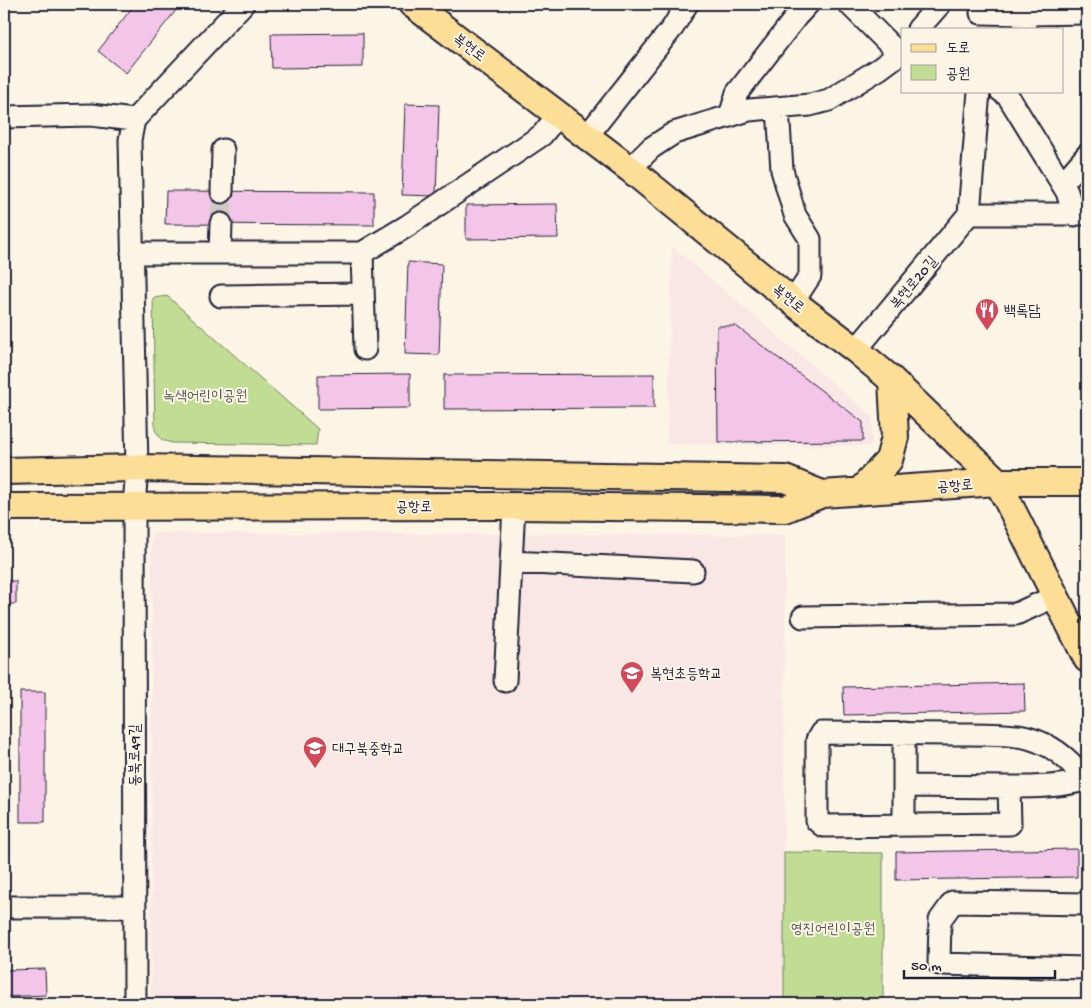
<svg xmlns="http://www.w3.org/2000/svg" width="1091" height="1008" font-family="'Gochi Hand','Poor Story',sans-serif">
<rect width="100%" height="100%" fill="#fcf5e5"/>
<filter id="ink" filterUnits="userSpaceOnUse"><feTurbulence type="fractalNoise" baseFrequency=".02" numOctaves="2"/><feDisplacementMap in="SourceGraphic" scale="10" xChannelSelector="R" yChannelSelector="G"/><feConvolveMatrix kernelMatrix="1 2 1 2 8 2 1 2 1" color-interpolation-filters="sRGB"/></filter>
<g filter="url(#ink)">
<path fill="#f9e7e6" d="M672,246L872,416V446L667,444Z
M152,533L785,535L784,1004H151Z"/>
<path fill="#c1dd94" stroke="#728068" d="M167,296L318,429L316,445L172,443L162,440L155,430L153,298Z
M784,852L883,853V1004H784Z"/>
<path fill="#f3c5e8" stroke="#22223b" d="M135,4H181L126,73L98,51Z
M363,33V67L272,68L271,34Z
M405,104L439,105L436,196L402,195Z
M166,191L374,192V225L165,224Z
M557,204L558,238L466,239V205Z
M408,262L442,264L439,355L405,354Z
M717,326H736L863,422V441L718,442Z
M410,374V408L318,409V375Z
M654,374V408L444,409V375Z
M4,581H16V604H4Z
M1024,683L1025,711L844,715L843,687Z
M20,692H45V822H20Z
M1077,849V877L896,880V852Z
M45,969L46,995L4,997V970Z"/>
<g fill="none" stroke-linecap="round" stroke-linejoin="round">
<path stroke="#d0cbc3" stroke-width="21" stroke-dasharray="21 11" stroke-linecap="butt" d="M221,224L222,192"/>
<g stroke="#22223b" stroke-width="25">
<path id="minor" d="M849,4L899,54
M981,13L1027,14L1024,29
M1027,14L1087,13
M918,29L940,4
M1001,91L1008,96L1067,192L1074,215
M778,108L782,170L795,215L810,239V276L793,302
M730,116L737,93L796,17L808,4
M4,117L91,115L134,120
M587,136L673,27L687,4
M630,169L651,148L674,133L749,110L810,105L829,100L879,69L902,52
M1062,184L1087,155
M222,192L223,150
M969,214H1086
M132,253H362L407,226L542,135L559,114
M220,253L221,224
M362,253L365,349
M221,296L363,294
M856,350L969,214L979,91
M511,562L693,571
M803,617L1016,614L1056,596
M505,681L514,506
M904,733V786
M1009,787C1034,787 1060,787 1085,780
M904,825V786L1009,787L1010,824L823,826L817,821V740L821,733C865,733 910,734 955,734C974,734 1010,733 1028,738C1054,745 1073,762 1087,783
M1087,904L953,902L940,920L939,964L1087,968
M4,907H135
M135,1004L134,506L137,468L130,140L134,120L243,4"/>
</g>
<g stroke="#22223b" stroke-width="30">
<path id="major" d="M412,4L630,169L793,302L856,350L892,380L998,482L1087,659
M4,471L137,468L785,479L822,494
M860,491L889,460L895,437L892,380
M4,507L514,506L785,509L822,494L998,482H1087"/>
</g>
<use href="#minor" stroke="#fcf5e5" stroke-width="21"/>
<use href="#major" stroke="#fcde96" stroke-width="26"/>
</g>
</g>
<defs>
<g id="restaurant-pin" transform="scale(1.25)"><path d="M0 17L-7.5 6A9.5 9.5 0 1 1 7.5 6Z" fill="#d1495b" stroke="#fcf5e5"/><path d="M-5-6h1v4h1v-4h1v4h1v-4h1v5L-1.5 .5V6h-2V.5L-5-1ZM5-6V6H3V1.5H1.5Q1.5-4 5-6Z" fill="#fff"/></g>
<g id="school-pin" transform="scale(1.25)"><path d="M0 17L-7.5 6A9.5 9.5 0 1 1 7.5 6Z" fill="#d1495b" stroke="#fcf5e5"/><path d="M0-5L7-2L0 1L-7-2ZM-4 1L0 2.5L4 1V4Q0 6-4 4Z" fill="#fff"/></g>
</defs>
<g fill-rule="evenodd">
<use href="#restaurant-pin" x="987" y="310"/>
<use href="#school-pin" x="632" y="673"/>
<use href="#school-pin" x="315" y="748"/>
</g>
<g text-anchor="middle" stroke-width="4" stroke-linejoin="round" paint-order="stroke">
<g font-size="15" fill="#22223b" stroke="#fcf5e5">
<text transform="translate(470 47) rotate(37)" y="5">복현로</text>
<text transform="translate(913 282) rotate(-50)" y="5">복현로20길</text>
<text transform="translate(789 298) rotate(39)" y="5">복현로</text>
<text transform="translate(955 485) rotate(-4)" y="5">공항로</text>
<text x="414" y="511">공항로</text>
<text transform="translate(134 755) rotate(-90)" y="5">동북로49길</text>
</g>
<g font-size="15" fill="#22223b" stroke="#fcf5e5" text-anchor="start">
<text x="1004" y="315">백록담</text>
<text x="650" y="678">복현초등학교</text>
<text x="332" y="753">대구북중학교</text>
</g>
<g font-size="15" fill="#525a56" stroke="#fcf5e5">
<text x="205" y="400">녹색어린이공원</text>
<text x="833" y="933">영진어린이공원</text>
</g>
</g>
<rect width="1091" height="1008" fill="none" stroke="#fcf5e5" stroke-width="20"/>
<rect x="10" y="10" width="1071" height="988" fill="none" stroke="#22223b" stroke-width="2" filter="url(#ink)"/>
<rect x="901" y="28" width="162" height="65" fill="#fcf5e5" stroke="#a5a1a1"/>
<rect x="911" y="44" width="25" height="8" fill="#fcde96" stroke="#a5a1a1"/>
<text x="946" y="52" font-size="15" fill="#22223b">도로</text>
<rect x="911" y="65" width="25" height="15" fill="#c1dd94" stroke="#a5a1a1"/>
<text x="946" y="78" font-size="15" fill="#22223b">공원</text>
<path d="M904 970v8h151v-8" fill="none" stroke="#22223b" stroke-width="2.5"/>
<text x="911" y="970" font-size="15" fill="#22223b" stroke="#fcf5e5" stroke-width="4" paint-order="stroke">50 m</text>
</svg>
